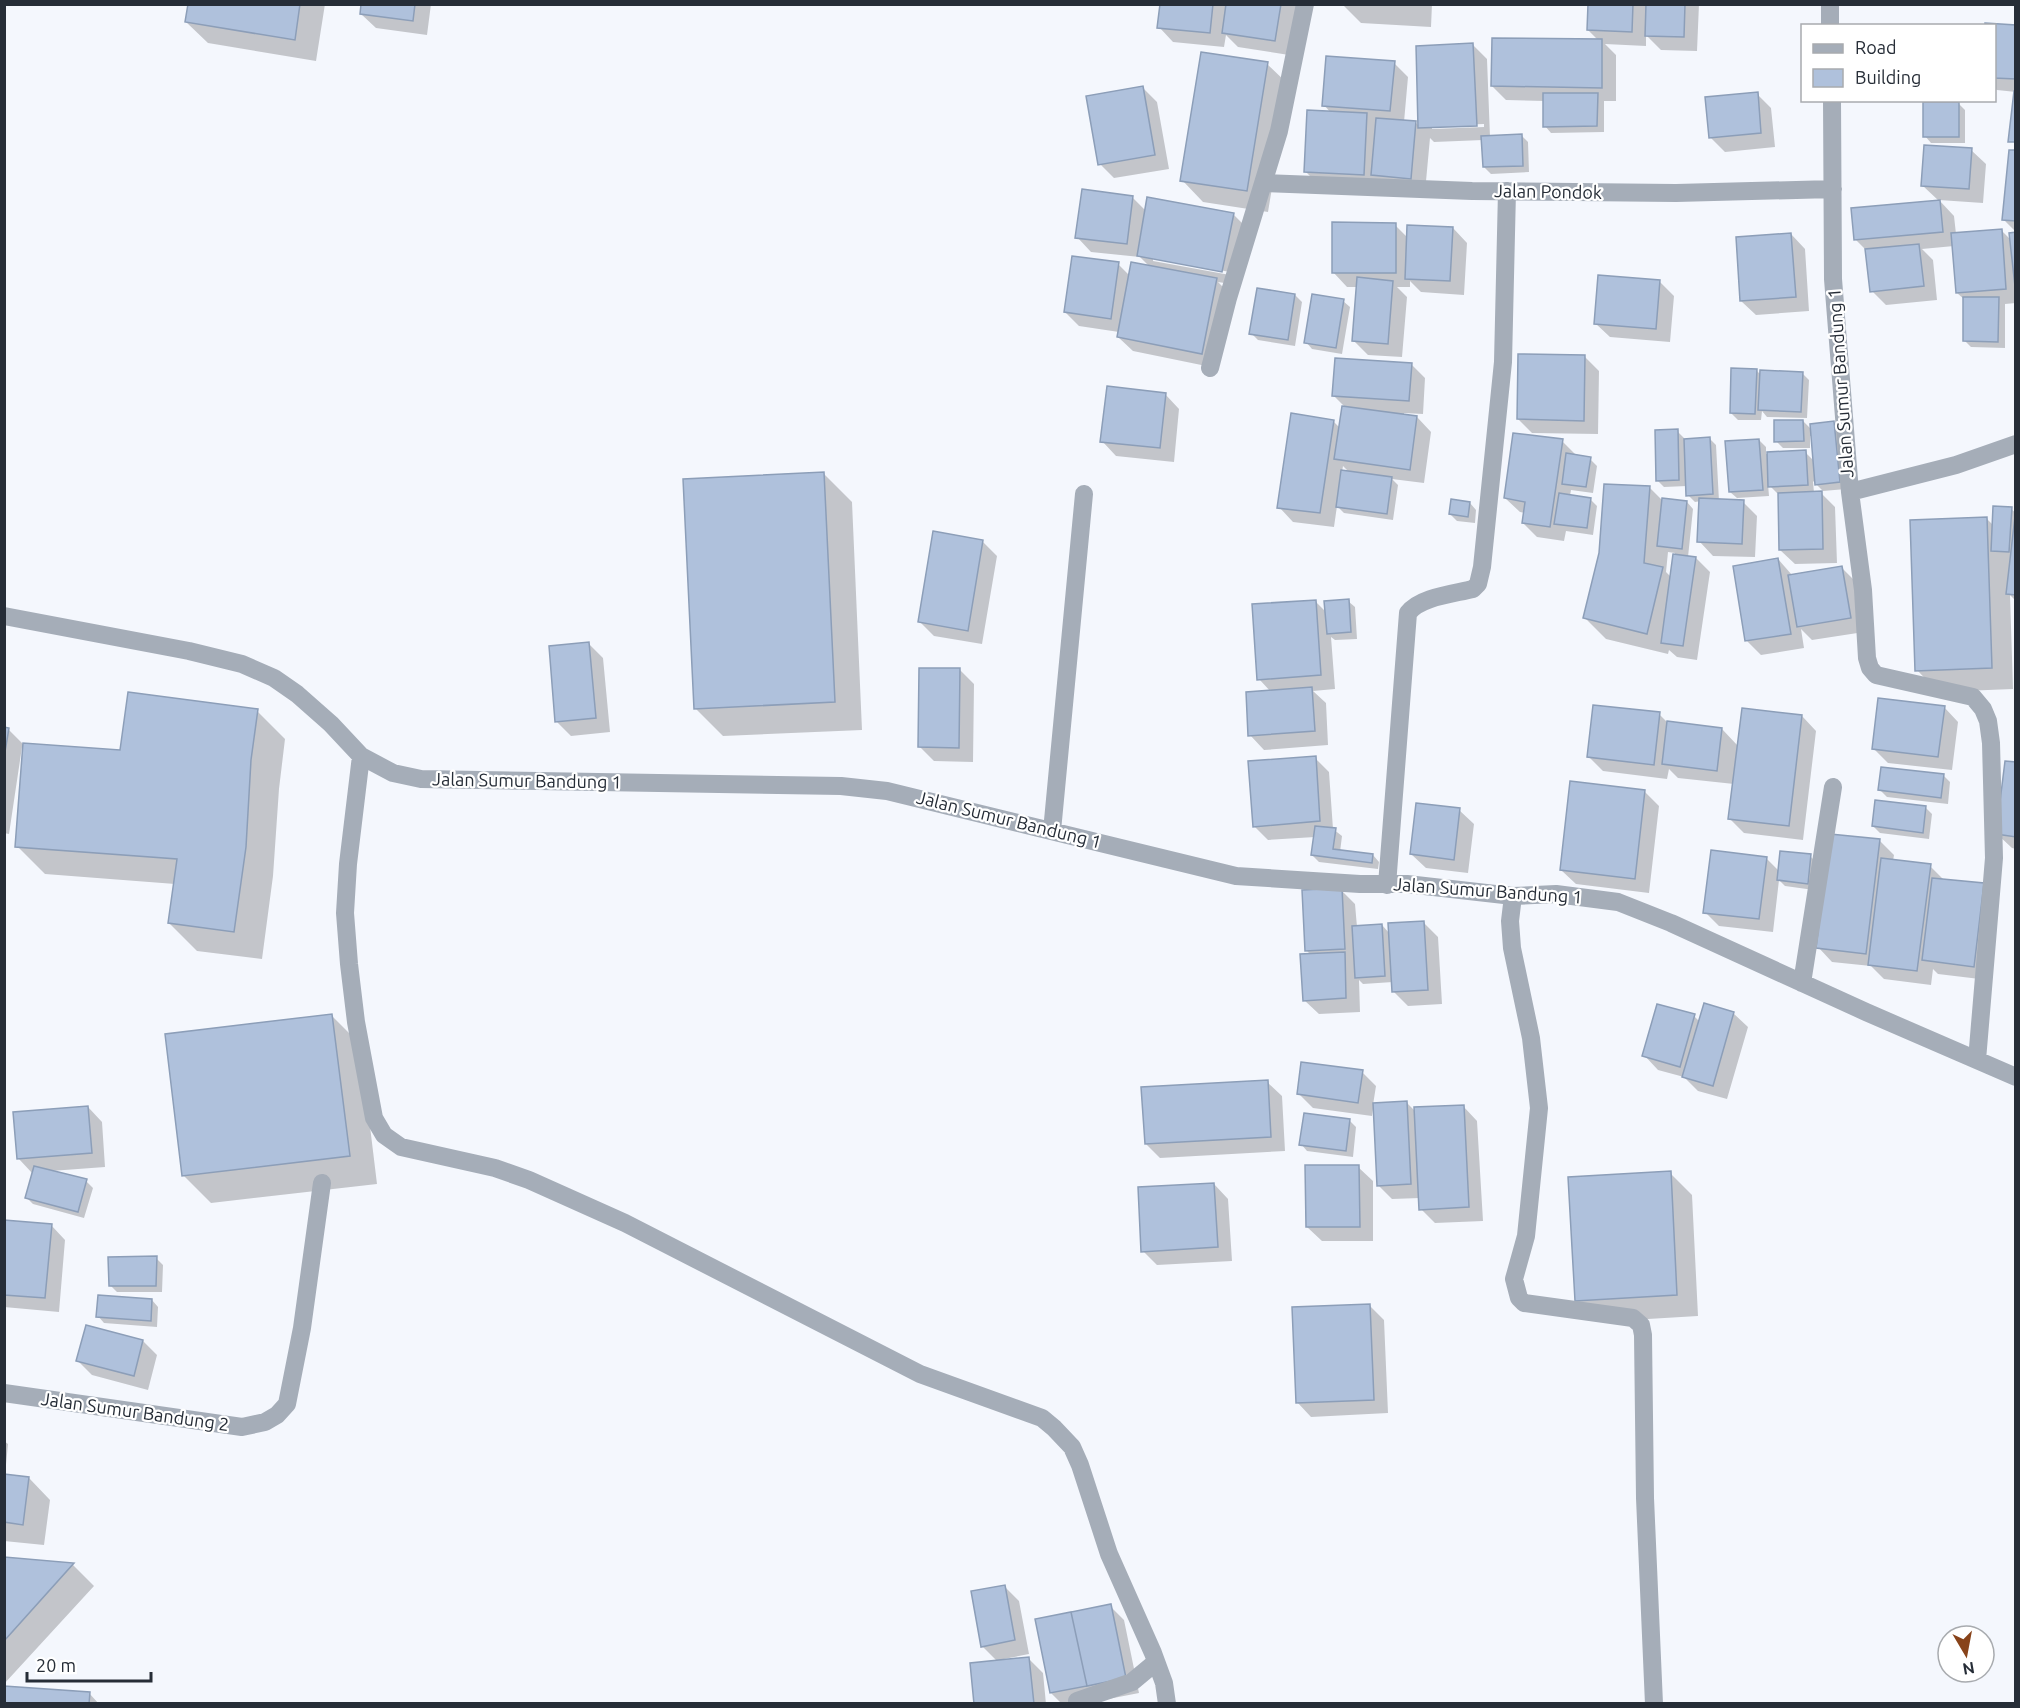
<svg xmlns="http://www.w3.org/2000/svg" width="2020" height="1708" font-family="Ubuntu,sans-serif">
<rect width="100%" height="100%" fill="#f4f7fd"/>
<path fill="#0003" fill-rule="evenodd" d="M189,4H325L316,61L208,43L186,22Z
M363,4H431L427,35L376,28L361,14Z
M1161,4H1297L1289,55L1238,47L1226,35L1224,47L1173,42L1159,27Z
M1342,4H1432L1431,27L1361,23Z
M1590,4H1699L1697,51L1661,50L1646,35V46L1605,44L1616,55V101H1604V132L1551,133L1545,126V101L1506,100L1492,86L1599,41L1588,30Z
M1994,26L2016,27V92L1997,90L1994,88Z
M1473,45L1487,59L1490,137L1521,135L1528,142L1529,172L1491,174L1484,167L1483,140L1434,142L1430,138L1425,192L1320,186L1306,172L1331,113L1324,105L1394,63L1408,77L1404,122L1416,123L1420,127ZM1484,124V127L1432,129V126Z
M1267,64L1289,85L1268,212L1203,202L1182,180Z
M1143,88L1157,102L1169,169L1114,178L1100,164Z
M1757,94L1771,108L1775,147L1725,152L1710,137Z
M1958,103L1965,110V143H1931L1925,136Z
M1971,150L1986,164L1983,203L1939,200L1954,216L1956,234L2001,230L2011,240L2016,234V303L2005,304V348L1971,347L1964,340L1965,300L1957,293L1954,246L1922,249L1933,260L1937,300L1886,305L1872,291L1867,251L1855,239L1939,201L1923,186Z
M2016,152V232L2004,220Z
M1132,197L1146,211L1233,214L1247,228L1237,285L1218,282L1230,294L1216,368L1133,351L1118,337L1119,332L1079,326L1065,312L1118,264L1130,276L1150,267L1140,257L1091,252L1077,237ZM1153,258L1230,272V275L1153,261Z
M1395,225L1408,238L1453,228L1467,243L1464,295L1421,292L1410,281V287H1397L1407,297L1402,357L1368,355L1353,340L1358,287H1347L1333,272Z
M1791,234L1805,249L1809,311L1756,315L1741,301Z
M1659,281L1674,296L1670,342L1610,337L1595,323Z
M1295,295L1302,302L1295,346L1258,340L1251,333Z
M1343,301L1350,307L1342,354L1312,349L1306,342Z
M1585,357L1599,371L1598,434L1532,433L1518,419Z
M1411,364L1425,378L1423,414L1404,413V416L1417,417L1431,432L1424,483L1392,479L1398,485L1393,520L1344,513L1337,506L1334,527L1293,522L1279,507L1333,421L1340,428L1346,408L1334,396ZM1343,466L1350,473L1342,472Z
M1756,370L1762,376L1802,373L1809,380L1807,418L1767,417L1762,411L1761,420H1738L1731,413Z
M1165,394L1179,409L1174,462L1116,456L1102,441Z
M1803,421L1812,430L1834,423L1841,430L1846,489L1823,491L1813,481L1814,493H1821L1835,507L1837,563L1795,564L1780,550L1779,493H1777L1768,484L1769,496L1737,498L1730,492L1759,440L1766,447V454L1805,452L1814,461L1812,436H1810V448H1783L1776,441Z
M1677,431L1684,438V440L1710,439L1716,445L1719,501L1743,502L1757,516L1755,557L1713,556L1699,541L1701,501L1695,502L1688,495L1687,486L1664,487L1657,480Z
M1562,441L1576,455L1590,459L1597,466L1593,493L1571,490L1570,496L1590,499L1597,506L1593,535L1566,531L1564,541L1537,537L1523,523L1525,513L1520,512L1505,498Z
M824,474L852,502L862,730L723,736L695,708Z
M1649,487L1664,502H1687L1693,509L1688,557L1696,558L1710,572L1697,660L1677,657L1669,650L1668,654L1606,639L1585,618ZM1668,552L1675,553L1672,578L1666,572Z
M1470,503L1476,510L1475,523L1457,521L1450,514Z
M2011,509L2016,513V601L2010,595L2013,689L1938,692L1917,670L1987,519L1993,525Z
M982,541L997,556L982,644L934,636L919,621Z
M1778,559L1792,575L1841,567L1856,582L1864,632L1812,640L1801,629L1804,648L1761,655L1747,641Z
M1315,601L1327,613L1348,601L1355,607L1357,639L1335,640L1331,637L1335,689L1313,691L1326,703L1328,745L1264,750L1250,735L1271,692L1259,679Z
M589,644L603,658L610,732L571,736L557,722Z
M960,670L974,684L973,762L934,761L920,747Z
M1944,707L1958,722L1952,770L1888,763L1873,748Z
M257,711L285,739L279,789L273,876L262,959L197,951L169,923L175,884L45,874L17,846L25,747H22L9,834L4,833V729H8L23,744L121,752Z
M1659,714L1668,723L1722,729L1738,746L1802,716L1816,731L1803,840L1744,833L1729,818L1734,784L1678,778L1669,769L1667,779L1603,771L1589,757Z
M1315,758L1329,772L1333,829L1342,836L1340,852L1373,855L1379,862L1378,869L1319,862L1312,855L1315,837L1268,840L1254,826Z
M2016,764V849L2012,848L1997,834Z
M1943,775L1950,782L1948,804L1887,797L1880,790Z
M1645,792L1659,806L1649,893L1576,884L1561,870Z
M1925,807L1932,814L1929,839L1880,833L1873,826Z
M1459,810L1474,824L1468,873L1426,868L1411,854Z
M1880,841L1894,855L1893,861L1930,866L1945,881L1984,885L1988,980L1938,974L1933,969L1931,985L1884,979L1871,966L1832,962L1818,947Z
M1810,856L1817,863L1814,890L1785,886L1779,880L1773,932L1719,926L1705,912L1766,858L1780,872Z
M1341,890L1355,904L1357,927L1382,925L1390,934L1424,923L1438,937L1442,1004L1408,1006L1393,991V982L1363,984L1359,980L1360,1012L1319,1014L1304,1000L1311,955L1307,951Z
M1733,1013L1748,1027L1727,1099L1698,1091L1684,1077L1658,1070L1644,1055L1694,1016L1700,1022Z
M332,1016L360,1044L377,1184L211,1203L183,1175Z
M1362,1072L1376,1086L1373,1105L1407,1103L1416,1112L1463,1106L1477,1121L1483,1221L1435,1223L1421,1209L1420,1198L1392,1199L1378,1185L1374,1109H1373L1372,1116L1313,1108L1299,1094Z
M1267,1082L1282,1096L1285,1151L1160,1158L1146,1144Z
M88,1107L102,1122L105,1167L51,1171L86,1181L93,1188L84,1218L33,1204L27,1198L33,1174L18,1158Z
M1350,1121L1356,1127L1353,1157L1307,1151L1301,1144Z
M1358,1167L1373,1181V1241H1322L1307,1227Z
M1670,1173L1692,1195L1698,1316L1598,1322L1576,1301Z
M1214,1184L1228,1199L1232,1261L1157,1265L1143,1251Z
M4,1221L51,1225L65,1240L59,1312L4,1307Z
M156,1258L163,1265L162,1292H117L110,1285Z
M152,1300L158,1307L157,1327L104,1323L98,1316Z
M1370,1306L1384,1320L1388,1413L1311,1417L1297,1402Z
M143,1341L157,1355L148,1390L92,1375L78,1361Z
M4,1441L8,1444L5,1475L29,1478L50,1500L44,1545L4,1541Z
M4,1558L73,1565L94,1586L4,1684Z
M1005,1587L1019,1601L1029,1654L1004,1659V1661L1029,1659L1043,1673L1046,1704H975L998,1662L982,1646Z
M1110,1606L1124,1620L1139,1693L1083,1704H1062L1051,1693Z
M89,1693L99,1704H4Z"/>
<path fill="#afc1dc" stroke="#8c9eb8" stroke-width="1.5" d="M188,4H300L295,40L185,22Z
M361,4H415L413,21L360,14Z
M1160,4H1213L1210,33L1157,28Z
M1226,4H1281L1275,41L1222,33Z
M1588,4H1633L1632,32L1587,30Z
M1646,4H1685L1684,37L1645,36Z
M1985,23L2016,25V79L1994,78V26H1985Z
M1492,38L1602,39V88L1491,86Z
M1473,43L1477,126L1418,128L1416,46Z
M1201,52L1268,62L1247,191L1180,181Z
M1326,56L1395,61L1390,111L1322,106Z
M1143,86L1155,155L1098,165L1086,96Z
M2014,91H2016V142H2008Z
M1758,92L1761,133L1709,138L1705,97Z
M1543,93H1598L1597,126L1543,127Z
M1923,102H1959V137H1923Z
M1307,110L1367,113L1364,175L1304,172Z
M1376,118L1416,121L1411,179L1371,175Z
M1522,134L1523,166L1483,167L1481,136Z
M1924,145L1972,148L1969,189L1921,186Z
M2009,150H2016V221L2002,220Z
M1082,189L1133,196L1127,244L1075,238Z
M1147,197L1234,213L1222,272L1137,256Z
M1940,200L1943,232L1854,240L1851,208Z
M1332,222L1396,223V273H1332Z
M1407,225L1453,227L1450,281L1405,279Z
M2002,229L2006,289L1956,293L1951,233Z
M2016,232V285L2015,286L2009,233Z
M1791,233L1796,297L1740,301L1736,237Z
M1919,244L1924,286L1870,292L1865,249Z
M1072,256L1119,262L1111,319L1064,312Z
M1131,262L1217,278L1202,354L1117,337Z
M1598,275L1660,280L1656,329L1594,324Z
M1357,277L1393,281L1388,344L1352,341Z
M1257,288L1295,294L1288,340L1249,334Z
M1312,294L1344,299L1336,348L1304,343Z
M1963,297H1999L1998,342L1963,341Z
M1518,354L1585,355L1584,421L1517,419Z
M1335,358L1412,363L1409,401L1332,396Z
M1731,368L1757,369L1755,414L1730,413Z
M1760,370L1803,372L1801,412L1758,410Z
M1107,386L1166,393L1160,448L1100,442Z
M1342,406L1417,416L1410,470L1334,459Z
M1291,413L1334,420L1320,513L1277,508Z
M1774,420H1803L1804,441L1774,442Z
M1834,421L1840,482L1815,485L1810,424Z
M1678,429L1679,480L1656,481L1655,430Z
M1513,433L1563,439L1550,527L1522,523L1525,502L1504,498Z
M1710,437L1713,494L1686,496L1684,439Z
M1759,439L1763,490L1729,492L1725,441Z
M1806,450L1808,485L1768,487L1767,452Z
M1566,453L1591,457L1586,487L1562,484Z
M1341,470L1392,477L1387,514L1336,507Z
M824,472L835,702L694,709L683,479Z
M1604,484L1650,486L1644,563L1663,567L1647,634L1583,618L1599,553Z
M1822,491L1823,549L1779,550L1778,493Z
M1559,493L1591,498L1587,528L1554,524Z
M1662,498L1687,501L1682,549L1657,546Z
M1699,498L1744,500L1742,544L1697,542Z
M1451,499L1470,502L1468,517L1449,514Z
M1993,506L2012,507L2009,552L1991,551Z
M2016,508V595L2006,594Z
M1987,517L1992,668L1915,671L1910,520Z
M933,531L983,540L968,631L918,622Z
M1673,554L1696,557L1683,646L1661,643Z
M1778,558L1791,634L1745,641L1733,566Z
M1842,566L1851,618L1797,627L1788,575Z
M1349,599L1351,632L1327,634L1324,601Z
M1316,600L1321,675L1257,680L1252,604Z
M589,642L596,718L555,722L549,646Z
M919,668H960L959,748L918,747Z
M1312,687L1315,731L1248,736L1246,692Z
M128,692L258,709L251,760L246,847L234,932L168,923L177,859L15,847L23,743L120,750Z
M1878,698L1945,706L1938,757L1872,749Z
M1593,705L1660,712L1654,765L1587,757Z
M1742,708L1802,715L1789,826L1728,819Z
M1667,721L1722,728L1717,771L1662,764Z
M4,727L9,728L4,758Z
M1316,756L1320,821L1253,827L1248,761Z
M2005,761L2016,762V837L1996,834Z
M1881,767L1944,774L1941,798L1878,790Z
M1570,781L1645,790L1635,879L1560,870Z
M1875,800L1926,806L1923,833L1872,826Z
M1416,803L1460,808L1454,860L1410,854Z
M1315,826L1336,828L1333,849L1373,854L1372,863L1311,855Z
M1830,834L1880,839L1866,954L1816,948Z
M1711,850L1767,857L1759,919L1703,913Z
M1780,851L1811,854L1808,884L1777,880Z
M1881,858L1931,864L1917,971L1868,965Z
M1932,878L1984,883L1974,967L1922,960Z
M1342,888L1345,949L1305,951L1302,890Z
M1424,921L1428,990L1392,992L1388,923Z
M1382,924L1385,976L1355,978L1352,926Z
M1345,952L1346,998L1303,1001L1300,954Z
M1704,1003L1734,1012L1713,1086L1682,1077Z
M1657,1004L1695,1014L1680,1067L1642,1056Z
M332,1014L350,1156L182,1176L165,1034Z
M1301,1062L1363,1070L1358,1103L1297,1094Z
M1268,1080L1271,1137L1145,1144L1141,1087Z
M1407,1101L1411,1184L1377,1186L1373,1103Z
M1464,1105L1469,1207L1419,1210L1414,1107Z
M88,1106L92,1153L17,1159L13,1112Z
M1304,1113L1350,1119L1346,1151L1299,1145Z
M1305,1165H1359L1360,1227H1306Z
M34,1166L87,1179L78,1212L25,1198Z
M1671,1171L1677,1295L1575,1301L1568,1177Z
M1214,1183L1218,1247L1141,1252L1138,1187Z
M4,1220L52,1224L45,1298L4,1295Z
M157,1256L156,1286H109L108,1257Z
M98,1295L152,1299L151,1321L96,1317Z
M1370,1304L1374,1400L1296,1403L1292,1307Z
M86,1325L143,1340L134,1376L76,1361Z
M4,1474L29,1477L23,1525L4,1522Z
M4,1557L74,1563L4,1641Z
M1005,1585L1015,1640L981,1647L971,1591Z
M1111,1604L1126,1678L1087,1686L1071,1612Z
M1071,1612L1087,1686L1050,1693L1035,1619Z
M1029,1657L1034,1704H974L970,1663Z
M4,1686L90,1692L89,1704H4Z"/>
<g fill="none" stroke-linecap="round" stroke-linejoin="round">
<path stroke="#a5adb8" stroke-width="18" d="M1830,4V26
M1832,100L1833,279L1850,492L1863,590L1867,658L1870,668L1876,675L1973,697L1983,709L1988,721L1991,743L1994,858L1977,1060
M1263,183L1472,191L1676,193L1833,189
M1210,368L1228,298L1279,131L1305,4
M1850,492L1956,465L2016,444
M4,616L189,651L242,664L274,678L297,694L331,724L361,756L393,773L421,779L841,786L887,791L1236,876L1360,884H1407L1513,896L1556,894L1618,902L1671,923L1866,1012L2016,1077
M361,756L348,864L345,913L349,964L356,1022L374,1118L384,1135L401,1147L495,1168L529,1180L625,1223L920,1374L1042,1418L1054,1428L1072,1447L1080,1465L1109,1554L1153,1653L1164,1683L1167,1704
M1052,831L1084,494
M1387,885L1408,613C1420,597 1453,594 1473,589L1478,584L1482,567L1503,362L1507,191
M1513,896L1510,921L1512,948L1531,1038L1539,1108L1526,1236L1514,1279L1519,1298L1524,1303L1633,1318L1641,1325L1643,1335L1645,1498L1654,1704
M1802,983L1833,787
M4,1393L242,1427L265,1422L277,1415L287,1404L302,1328L322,1183
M1077,1701L1132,1682L1156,1662"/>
</g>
<g text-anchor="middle" stroke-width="4.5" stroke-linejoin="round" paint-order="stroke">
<g font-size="18" fill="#262d37" stroke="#fff">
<text transform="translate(1548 192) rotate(1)" y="6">Jalan Pondok</text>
<text transform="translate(1841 383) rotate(-94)" y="6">Jalan Sumur Bandung 1</text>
<text transform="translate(527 781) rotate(1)" y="6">Jalan Sumur Bandung 1</text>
<text transform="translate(1009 820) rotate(14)" y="6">Jalan Sumur Bandung 1</text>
<text transform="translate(1488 891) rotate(4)" y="6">Jalan Sumur Bandung 1</text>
<text transform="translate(135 1412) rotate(8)" y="6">Jalan Sumur Bandung 2</text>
</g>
</g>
<rect width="2020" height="1708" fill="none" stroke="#262d37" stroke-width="12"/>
<rect x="1801" y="24" width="195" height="78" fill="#ffffff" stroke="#a8abaf" stroke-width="1.5"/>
<rect x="1813" y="44" width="30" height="9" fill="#a5adb8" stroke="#a8abaf" stroke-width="1.5"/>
<text x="1855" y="54" font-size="18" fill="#262d37">Road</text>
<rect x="1813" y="69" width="30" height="18" fill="#afc1dc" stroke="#a8abaf" stroke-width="1.5"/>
<text x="1855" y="84" font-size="18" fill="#262d37">Building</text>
<g transform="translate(1966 1654) rotate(170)"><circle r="28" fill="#ffffff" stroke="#a8abaf" stroke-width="1.5"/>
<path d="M0-4.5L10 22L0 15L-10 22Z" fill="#88431a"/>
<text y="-9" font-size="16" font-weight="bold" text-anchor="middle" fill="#262d37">N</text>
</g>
<path d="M27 1672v9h124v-9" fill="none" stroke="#262d37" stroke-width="3"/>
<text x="36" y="1672" font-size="18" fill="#262d37" stroke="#ffffff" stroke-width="4.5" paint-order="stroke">20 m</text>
</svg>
